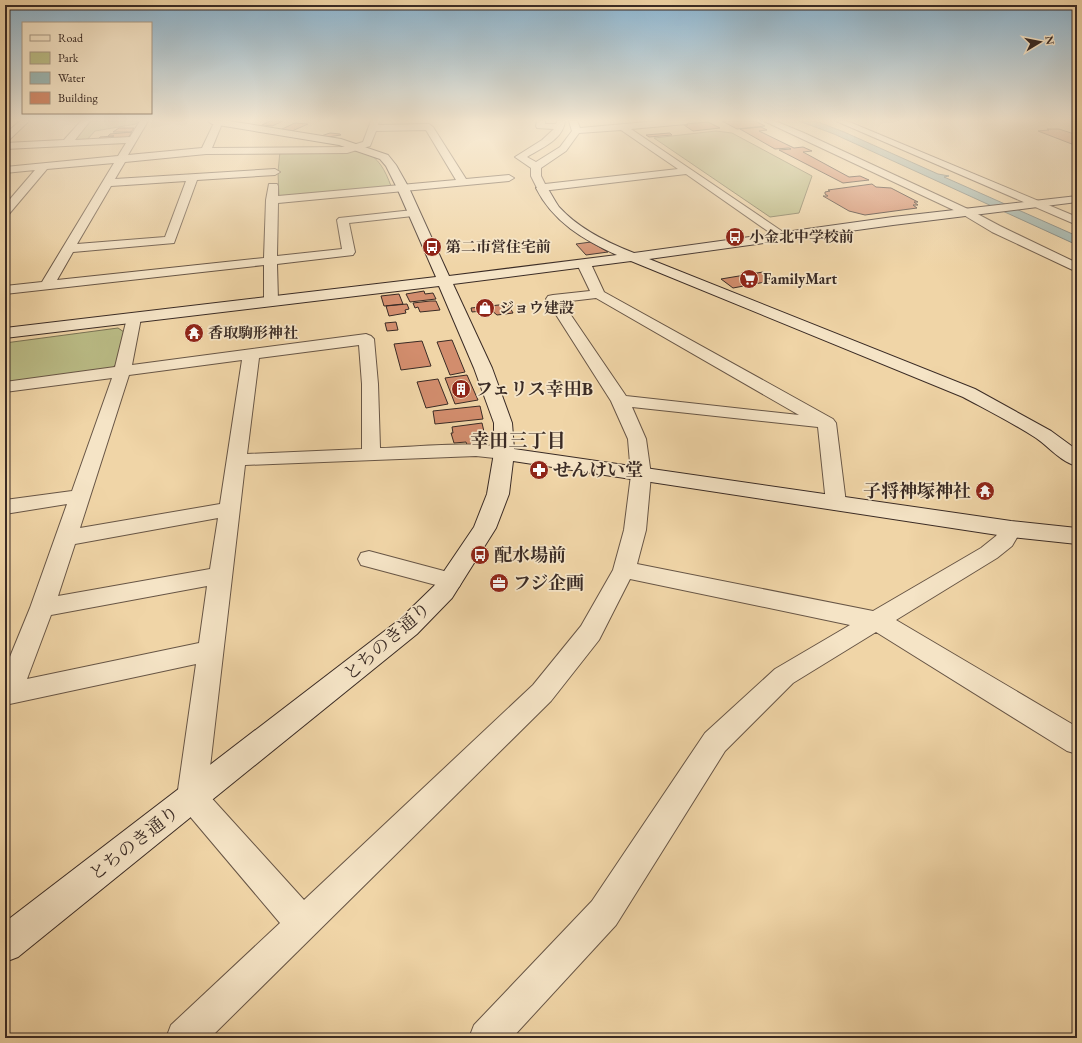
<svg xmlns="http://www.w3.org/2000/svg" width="1082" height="1043" font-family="'EB Garamond','Noto Serif JP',serif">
<rect width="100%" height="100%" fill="#f0d5a7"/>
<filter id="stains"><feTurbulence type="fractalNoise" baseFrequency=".005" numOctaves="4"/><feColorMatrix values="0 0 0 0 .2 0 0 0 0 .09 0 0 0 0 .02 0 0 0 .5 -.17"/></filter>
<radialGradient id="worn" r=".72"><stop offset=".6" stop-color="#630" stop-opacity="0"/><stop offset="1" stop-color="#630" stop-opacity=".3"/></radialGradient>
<path fill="#bbbd87" stroke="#7a7456" d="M91,121H139L136,124L95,131L86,141L74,140Z
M716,131L732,133L812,176L799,213L770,217L654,138Z
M363,150C379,158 385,170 391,186L385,188L279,198L278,172L280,151Z
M118,328L124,332L116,364L112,368L5,384V343Z"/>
<path fill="#9db6b1" stroke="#757e79" d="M799,121L818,122L844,132L938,174L949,176L944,177L1077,236V245L834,134Z"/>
<path fill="#d28d6d" stroke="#3a2b25" d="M270,121H283L272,126L262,125Z
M722,121H755L765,126L737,129Z
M708,122L720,128L693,131L684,125H688L686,124Z
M295,123L308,124L292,131L280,130Z
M761,127L767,130L759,131L794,148L803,147L812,151L803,152L849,177L860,176L869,180L843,183L779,150L791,149L789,148L775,149L740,129Z
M119,128H134L131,132H113Z
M1047,129H1059L1077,135V146L1038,131L1049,130Z
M132,132L128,138L97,141L100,137L114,136H108L110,134Z
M330,133L340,134L341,135L328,137L321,136Z
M670,133L672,135L649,137L646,135Z
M872,184L876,187L891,188L918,202H914L918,205H913L917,208L865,215L849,211L823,196H828L825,194V192L830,191L828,190Z
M591,242L608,252L586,255L576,244Z
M763,272L776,280L733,288L721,279Z
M424,291L425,294L433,293L436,299L410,302L406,294Z
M399,294L403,304L384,306L381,296Z
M430,301H436L440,310L420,312L418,307L415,308L413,303Z
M407,304L409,309L405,310L406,313L389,316L386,306Z
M508,304L513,313L497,315L491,310L472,312L471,308Z
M396,322L398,330L387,331L385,323Z
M452,340L465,372L450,375L437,342Z
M422,341L431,366L401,370L394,344Z
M467,375L478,400L455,404L445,378Z
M438,379L448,404L426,408L417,382Z
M480,406L483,419L435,424L433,411Z
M482,423L485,436L477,443L467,445L466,442L454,443L451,433H453L452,427Z
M987,487L994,494L984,495L977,488Z"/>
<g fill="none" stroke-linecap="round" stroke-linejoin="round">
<g stroke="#685646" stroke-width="2">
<path id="street" d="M20,121H29L8,141L5,142V134Z
M81,121H90L75,140L130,137L140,121H148L128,155L202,148L213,125L216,121H225L221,126L212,148L346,147L363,142L371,121H379L378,125L429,124L433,127L466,179L509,175L514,178L509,181L278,203L277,256L342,249L337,220L339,218L413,210L417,211L419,213L417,215L413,216L349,223L355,252L353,255L277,264L278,301L276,304L271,305L266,304L264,301V265L5,294V286L42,282L114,163L47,169L9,214L5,215V205L35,170L5,173V167L118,156L126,143L5,149V143L64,140ZM426,130L456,180L278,196V186L277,184H269L266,200L264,258L57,280L73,252L174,243L197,180L275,175L280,172L275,169L115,179L125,162L206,154L347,153L370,146L376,131ZM186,181L165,237L77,244L111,186Z
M537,121H545V124H556L557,121H565C563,140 541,148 527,157L536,162L560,147L572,131L569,121H577L580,128L658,121H690L686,124L631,129L789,236L787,239H779L686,174L542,191L538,190L531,176V168L515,157L542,140L554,129L537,128L536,126ZM621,130L678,169L545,184L541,176V168L566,151L579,133Z
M764,121H775L804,133L970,210L1000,226L1077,263V272L992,232L962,214Z
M836,121H847L1077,217V225Z
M584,260L589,261L591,264L604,292L833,419L836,423L846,503L843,508L836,510L829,508L826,503L818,427L632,407L646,439L651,475L646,530L637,564L873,611L981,548L996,536L1003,524L1011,522L1019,524L1022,529L1012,546L997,558L896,620L1077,727V754L1067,751L876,632L793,683L725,751L616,925L512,1038H469L474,1025L592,901L705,733L775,669L850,625L630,579L599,640L551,701L210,1038H166L171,1025L280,923L182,807L177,797L196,664L5,705V669L30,608L67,504L5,514V500L72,491L112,378L5,392V382L115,367L127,318L129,315L134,314L139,315L141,318L132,365L366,334L371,336L374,339L378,384L380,448C420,447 473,440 511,449L513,453L511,457L504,459L476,456L245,465L207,793L304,900L533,685L581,626L613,570L624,530L631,475L628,439L611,401L546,299L548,296L553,295L590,291L577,264L579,261ZM596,298L799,415L626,396L562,302ZM359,345L362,384V449L247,454L259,358ZM242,360L220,504L80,528L129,375ZM218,518L210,569L58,596L75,544ZM207,586L199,643L27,679L51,615Z
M369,551L459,575L462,581L459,587L451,589L361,565L358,559L361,553Z"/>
</g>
<g stroke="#3a2b25" stroke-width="2">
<path id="secondary" d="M208,121H229L341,139L388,155L396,165L409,188L449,276L617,255C584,240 553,222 536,188L542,185L546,186C551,193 554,200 559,207C578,228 608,243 634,253L893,217L1077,196V202L893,225L649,259L975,389L1051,431L1077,450V466C1061,462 1049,447 1036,438C1013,423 987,410 963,397L631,261L453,284L492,368L512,423L514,449L1011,521L1077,528V544L1011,537L513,461L509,494L496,528L452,598L417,634L18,957L5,962V922L399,620L434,586L474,527L487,494L494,453V423L474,368L439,286L5,338V328L436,277L397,188L386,166L380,159L339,145L212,124Z"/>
</g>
<use href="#street" fill="#f5e4c6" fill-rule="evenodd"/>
<use href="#secondary" fill="#f5e4c6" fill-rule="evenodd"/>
</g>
<linearGradient id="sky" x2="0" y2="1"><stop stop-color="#8ab5d2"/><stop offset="0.45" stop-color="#f8ecd7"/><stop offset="1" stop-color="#f8ecd7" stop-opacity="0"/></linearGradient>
<rect width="1082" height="267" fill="url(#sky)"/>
<defs>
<g id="bus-disc" transform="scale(1)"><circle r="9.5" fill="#8f2418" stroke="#f5e4c6"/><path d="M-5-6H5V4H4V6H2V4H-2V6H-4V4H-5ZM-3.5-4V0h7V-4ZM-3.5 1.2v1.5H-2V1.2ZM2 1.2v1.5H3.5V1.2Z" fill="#fff"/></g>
<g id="supermarket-disc" transform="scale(1)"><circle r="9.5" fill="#8f2418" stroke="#f5e4c6"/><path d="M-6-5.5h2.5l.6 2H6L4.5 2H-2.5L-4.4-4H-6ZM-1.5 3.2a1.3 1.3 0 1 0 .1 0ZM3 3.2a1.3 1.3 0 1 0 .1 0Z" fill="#fff"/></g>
<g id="shop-disc" transform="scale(1)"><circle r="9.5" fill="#8f2418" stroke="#f5e4c6"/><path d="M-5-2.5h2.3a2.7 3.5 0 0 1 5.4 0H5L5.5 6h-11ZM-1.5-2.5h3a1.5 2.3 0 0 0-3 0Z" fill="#fff"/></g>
<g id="temple-disc" transform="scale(1)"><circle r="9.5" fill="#8f2418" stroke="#f5e4c6"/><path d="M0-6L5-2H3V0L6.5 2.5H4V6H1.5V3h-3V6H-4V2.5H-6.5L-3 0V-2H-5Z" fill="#fff"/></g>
<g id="building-disc" transform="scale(1)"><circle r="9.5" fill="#8f2418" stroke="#f5e4c6"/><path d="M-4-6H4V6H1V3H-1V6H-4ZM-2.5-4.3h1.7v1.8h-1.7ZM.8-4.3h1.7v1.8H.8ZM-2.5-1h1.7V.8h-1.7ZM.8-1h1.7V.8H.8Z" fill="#fff"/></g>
<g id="pharmacy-disc" transform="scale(1)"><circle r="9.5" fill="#8f2418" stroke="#f5e4c6"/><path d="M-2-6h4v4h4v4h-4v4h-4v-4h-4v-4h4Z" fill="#fff"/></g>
<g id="office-disc" transform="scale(1)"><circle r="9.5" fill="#8f2418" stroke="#f5e4c6"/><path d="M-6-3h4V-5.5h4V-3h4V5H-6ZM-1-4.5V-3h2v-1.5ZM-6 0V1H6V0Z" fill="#fff"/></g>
</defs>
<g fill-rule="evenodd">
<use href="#bus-disc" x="735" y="237"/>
<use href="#bus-disc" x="432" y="247"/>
<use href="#supermarket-disc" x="749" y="279"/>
<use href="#shop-disc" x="485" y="308"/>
<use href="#temple-disc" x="194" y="333"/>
<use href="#building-disc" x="461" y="389"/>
<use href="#pharmacy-disc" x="539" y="470"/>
<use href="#temple-disc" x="985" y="491"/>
<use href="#bus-disc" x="480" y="555"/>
<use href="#office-disc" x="499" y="583"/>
</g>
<g text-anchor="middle" stroke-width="3.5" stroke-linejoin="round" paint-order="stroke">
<g font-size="15" font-weight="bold" fill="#3a2b25" stroke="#f5e4c6" text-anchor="start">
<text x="749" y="242">小金北中学校前</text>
<text x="446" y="252">第二市営住宅前</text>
<text x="763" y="284">FamilyMart</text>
<text x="499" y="313">ジョウ建設</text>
<text x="208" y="338">香取駒形神社</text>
</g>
<g font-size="18" font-weight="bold" fill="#3a2b25" stroke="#f5e4c6" text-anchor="start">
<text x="475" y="395">フェリス幸田B</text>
<text x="553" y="476">せんけい堂</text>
<text x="971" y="497" text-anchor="end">子将神塚神社</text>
<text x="494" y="561">配水場前</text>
<text x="513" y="589">フジ企画</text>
</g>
<g font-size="18" fill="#3a2b25" stroke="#f5e4c6">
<text transform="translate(387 641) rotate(-41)" y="6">とちのき通り</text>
<text transform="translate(134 843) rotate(-38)" y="6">とちのき通り</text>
</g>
<g font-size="19" font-weight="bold" fill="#3a2b25" stroke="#f5e4c6">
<text x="518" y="447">幸田三丁目</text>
</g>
</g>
<rect width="1082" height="1043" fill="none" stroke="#f0d5a7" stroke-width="20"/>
<rect x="6" y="6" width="1070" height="1031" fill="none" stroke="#3a2b25" stroke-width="2"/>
<rect x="10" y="10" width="1062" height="1023" fill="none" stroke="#3a2b25"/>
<rect x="22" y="22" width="130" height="92" fill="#f5e4c6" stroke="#aa9a86"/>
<rect x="30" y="35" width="20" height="6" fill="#f5e4c6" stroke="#aa9a86"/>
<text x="58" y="42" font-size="12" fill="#3a2b25">Road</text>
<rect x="30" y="52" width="20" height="12" fill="#bbbd87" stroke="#aa9a86"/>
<text x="58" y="62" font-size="12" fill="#3a2b25">Park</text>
<rect x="30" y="72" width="20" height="12" fill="#9db6b1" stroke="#aa9a86"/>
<text x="58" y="82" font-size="12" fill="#3a2b25">Water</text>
<rect x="30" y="92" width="20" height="12" fill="#d28d6d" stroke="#aa9a86"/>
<text x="58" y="102" font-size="12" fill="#3a2b25">Building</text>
<g transform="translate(1040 42) rotate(80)" stroke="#f5e4c6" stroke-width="3" paint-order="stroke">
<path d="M0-3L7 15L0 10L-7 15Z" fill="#3a2b25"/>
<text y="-6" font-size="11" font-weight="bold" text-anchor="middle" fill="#3a2b25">N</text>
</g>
<rect width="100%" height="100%" filter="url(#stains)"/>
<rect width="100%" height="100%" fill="url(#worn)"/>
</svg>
